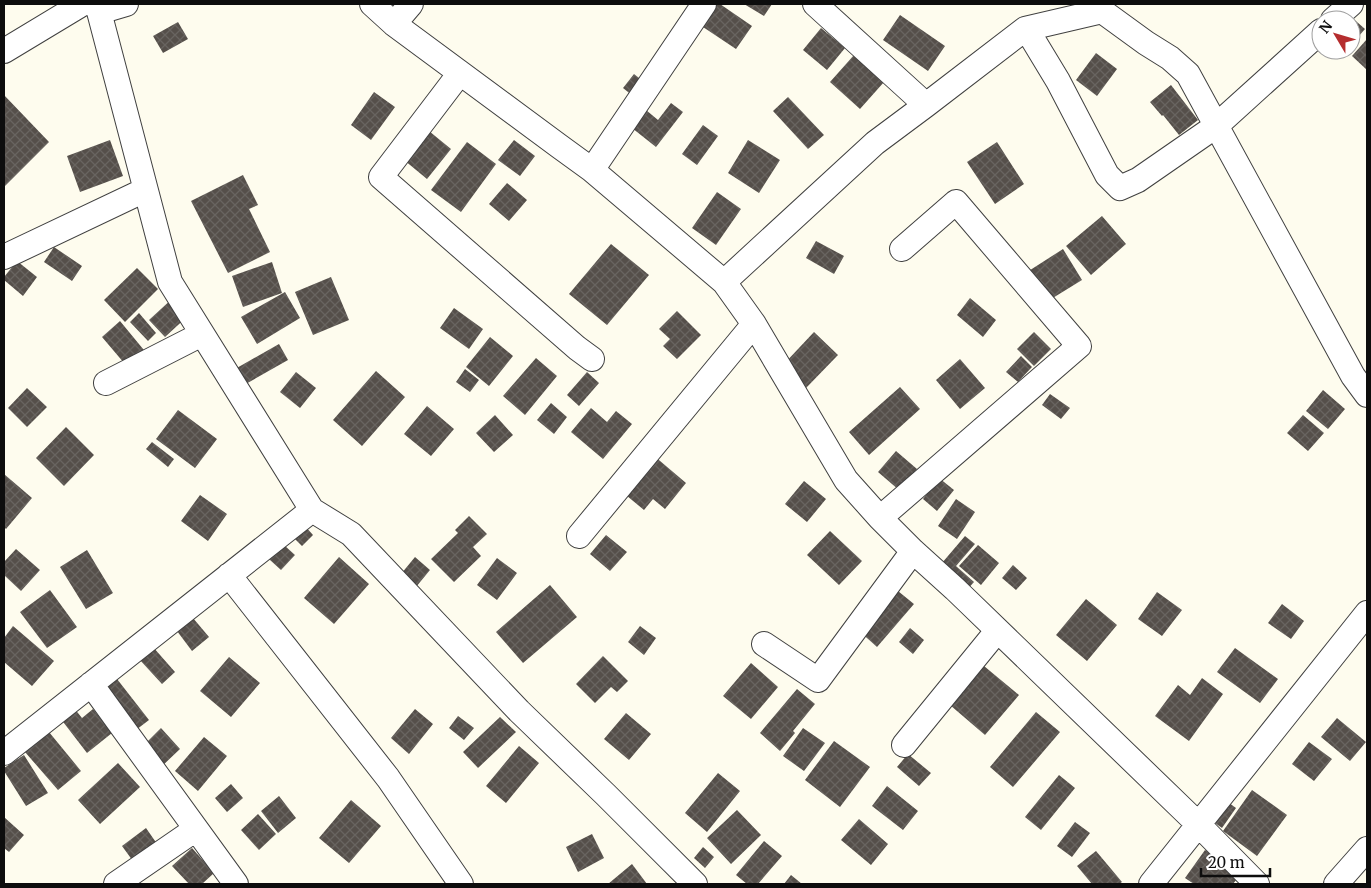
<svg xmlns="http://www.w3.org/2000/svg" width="1371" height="888" font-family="Merriweather,serif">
<defs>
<pattern id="building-cross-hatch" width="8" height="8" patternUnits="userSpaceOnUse" patternTransform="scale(1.25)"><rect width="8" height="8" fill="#554f4a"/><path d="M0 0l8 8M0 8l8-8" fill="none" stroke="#686460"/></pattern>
</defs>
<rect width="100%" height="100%" fill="#fefcee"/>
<path fill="url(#building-cross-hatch)" d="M711,4H720L752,26L736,49L697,23Z
M744,4H772L764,16Z
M900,15L945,46L928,71L883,40Z
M1349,15L1365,29L1351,45V20H1345Z
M178,22L188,39L163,53L153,36Z
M821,28L845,48L827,70L803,50Z
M1367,39V70L1352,56Z
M1096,53L1117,69L1097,96L1076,80Z
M854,55L884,82L860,109L830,82Z
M634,74L644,82L633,96L623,88Z
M1171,85L1198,120L1179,135L1163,115L1162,116L1150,102Z
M374,92L395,107L371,140L351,125Z
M4,95L49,142L4,187Z
M788,97L824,135L808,149L773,111Z
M671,103L683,112L656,147L632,128L646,110L658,120Z
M703,125L718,136L697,165L682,154Z
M429,131L451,149L427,179L404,160Z
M110,140L123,176L80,192L67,156Z
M514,140L535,156L520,176L498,160Z
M748,140L780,160L759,193L728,173Z
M467,142L496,164L461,212L431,190Z
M997,142L1024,184L995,204L967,162Z
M243,175L258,205L249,209L270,252L228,273L191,201Z
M507,183L527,200L509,221L489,204Z
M717,192L741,209L716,245L692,228Z
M1102,216L1126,244L1091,275L1066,246Z
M816,241L844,256L834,274L806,258Z
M611,244L649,275L607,325L569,294Z
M54,247L82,266L72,281L44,262Z
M1063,249L1082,280L1043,304L1024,274Z
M17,261L37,277L23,296L4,280V277Z
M272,262L282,293L243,307L232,276Z
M137,268L158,289L125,322L104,300Z
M331,277L349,320L313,335L295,292Z
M285,292L300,318L257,344L241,317Z
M174,297L190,314L165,337L149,320Z
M970,298L996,320L983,337L957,315Z
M454,308L483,329L469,349L440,328Z
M677,311L701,335L677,359L663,346L670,339L659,329Z
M139,313L156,333L148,341L130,322Z
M120,321L148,355L130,370L102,337Z
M814,332L838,355L806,388L783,365Z
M1034,332L1051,349L1034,366L1017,349Z
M490,337L513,356L489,386L466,367Z
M279,344L288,360L244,385L235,369Z
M1021,356L1032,367L1018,382L1006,372Z
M536,358L557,376L525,415L503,396Z
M960,359L985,388L960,409L936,380Z
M465,369L479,380L470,392L456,382Z
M376,371L405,397L362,446L333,420Z
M296,372L316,388L300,408L280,392Z
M587,372L599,383L579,406L567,395Z
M900,387L920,409L869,455L849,432Z
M27,388L47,407L27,427L8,408Z
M1323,390L1345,409L1328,429L1306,411Z
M1050,394L1070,408L1061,419L1042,405Z
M551,403L567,417L554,434L537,420Z
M427,406L454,429L431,456L404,434Z
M591,408L607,422L616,411L632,424L603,459L571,432Z
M178,410L217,439L195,468L156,439Z
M495,415L513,435L494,452L476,433Z
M1303,415L1324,433L1308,451L1287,433Z
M66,427L94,455L64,486L36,458Z
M152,442L174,459L168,467L146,449Z
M646,449L686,483L665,509L653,499L644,510L615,486Z
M896,451L917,469L899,490L878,472Z
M4,474L32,498L6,529L4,527Z
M939,478L954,490L937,511L923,499Z
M804,481L826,499L807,522L785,504Z
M200,495L227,514L208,541L181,521Z
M956,499L975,512L957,539L938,526Z
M469,516L487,534L473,547L481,556L454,582L431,559L458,533L455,530Z
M305,526L313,535L302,546L293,537Z
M830,531L862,561L839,585L807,555Z
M273,535L295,555L281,570L259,550Z
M606,535L627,552L610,571L590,554Z
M965,536L975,544L956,566L974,582L964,593L936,570Z
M978,545L999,563L981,585L959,566Z
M16,549L40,570L21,591L4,575V562Z
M87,550L113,593L86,609L60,567Z
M339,557L369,584L334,624L304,598Z
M415,557L430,570L416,587L401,574Z
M497,558L517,573L497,600L477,585Z
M1013,565L1027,578L1016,590L1002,578Z
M550,585L577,617L523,663L496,632Z
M893,587L914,604L877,647L857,629Z
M50,590L77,627L47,648L20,612Z
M1157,592L1182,610L1162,636L1138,619Z
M1086,599L1117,625L1087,661L1056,635Z
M1282,604L1304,621L1291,639L1268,623Z
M193,618L209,637L192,651L177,631Z
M13,626L54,661L32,686L4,662V638Z
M640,626L656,638L644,655L628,642Z
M910,628L924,640L913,654L899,642Z
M153,647L175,672L162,684L139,659Z
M1235,648L1278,679L1260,703L1217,672Z
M603,656L628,681L617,692L611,687L595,703L576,684Z
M229,657L260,683L231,717L200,691Z
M751,663L778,687L751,719L723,696Z
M984,666L1019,695L985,735L950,705Z
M110,670L149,720L128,736L90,685Z
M1202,678L1223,694L1189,741L1155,716L1178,685L1190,695Z
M797,689L815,704L793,731L795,733L780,751L760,733Z
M70,703L82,718L93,709L112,733L87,753L57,714Z
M415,709L433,724L409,754L391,738Z
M1036,712L1060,732L1013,787L990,767Z
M626,713L651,734L629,760L604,739Z
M458,716L474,728L464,740L449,728Z
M500,717L516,732L478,768L463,752Z
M1337,718L1366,742L1350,761L1321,737Z
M161,728L180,749L160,768L141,748Z
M803,728L825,743L804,771L783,756Z
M49,732L81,771L58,790L25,752Z
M204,737L227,756L198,791L175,771Z
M834,741L870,767L840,807L805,780Z
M1309,742L1332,759L1314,781L1292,764Z
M519,746L539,763L506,803L486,786Z
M908,754L931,773L919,786L897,767Z
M24,755L48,793L26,806L4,771V768Z
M118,763L140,787L100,824L78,800Z
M718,773L740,791L707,832L685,813Z
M1059,775L1075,788L1041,830L1025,817Z
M231,784L243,798L227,812L215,798Z
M887,786L918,811L903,830L872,806Z
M1252,790L1287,815L1257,856L1223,831Z
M279,796L296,818L278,833L261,811Z
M351,800L381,826L349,863L319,838Z
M1225,800L1236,808L1222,828L1211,820Z
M737,810L761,835L731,864L707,838Z
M258,814L276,834L259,850L241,830Z
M4,817L24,835L9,852L4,848Z
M859,819L888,844L871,865L841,840Z
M1075,822L1090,833L1072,857L1057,846Z
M146,828L162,851L138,868L122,846Z
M592,834L604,858L578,872L566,847Z
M764,841L782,856L758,884H747L736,875Z
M703,847L714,857L705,868L694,858Z
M192,848L214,873L202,884H189L172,866Z
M1205,850L1240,875L1233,884H1194L1185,878Z
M1096,851L1122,882L1119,884H1092L1077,866Z
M632,864L647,884H608Z
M791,875L802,884H784Z"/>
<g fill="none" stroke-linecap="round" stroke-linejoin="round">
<g stroke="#404040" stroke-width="26">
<path id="minor" d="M372,4L394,24L559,146L592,170L724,282L754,324L846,480L880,518L913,551L955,589L1198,824L1257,884
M815,4L926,105
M99,12L126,4
M1333,20L1351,4
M394,24L411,4
M1025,29L1032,38L1058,81L1107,175L1120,188L1138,180L1216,126L1321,31
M4,51L82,4
M460,73L381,177L577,348L592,359
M592,170L704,4
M4,257L145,190
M724,282L875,143L926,105L1025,29L1102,11L1146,43L1170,58L1188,74L1353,376L1367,395
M106,383L202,334
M312,510L351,534L519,711L606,795L695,884
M880,518L1079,346L956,202L902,249
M579,536L754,324
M229,575L388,778L461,884
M764,644L818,680L913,551
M91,684L236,884
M904,745L997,631
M4,753L312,510L170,282L97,4
M116,884L196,829
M1151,884L1367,613
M1336,884L1367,849"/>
</g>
<use href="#minor" stroke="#fff" stroke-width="24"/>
</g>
<rect width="1371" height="888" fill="none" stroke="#0d0d0d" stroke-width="10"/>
<g transform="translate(1336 35) rotate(308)"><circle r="24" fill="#ffffff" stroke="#9e9e9e"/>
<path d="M0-4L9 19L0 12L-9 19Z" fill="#b52d2e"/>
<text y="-8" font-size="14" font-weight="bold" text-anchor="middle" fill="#0d0d0d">N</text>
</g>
<path d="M1201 868v8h69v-8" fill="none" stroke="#0d0d0d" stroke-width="2.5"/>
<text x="1208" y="868" font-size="15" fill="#0d0d0d" stroke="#ffffff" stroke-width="4" paint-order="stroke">20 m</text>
</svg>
